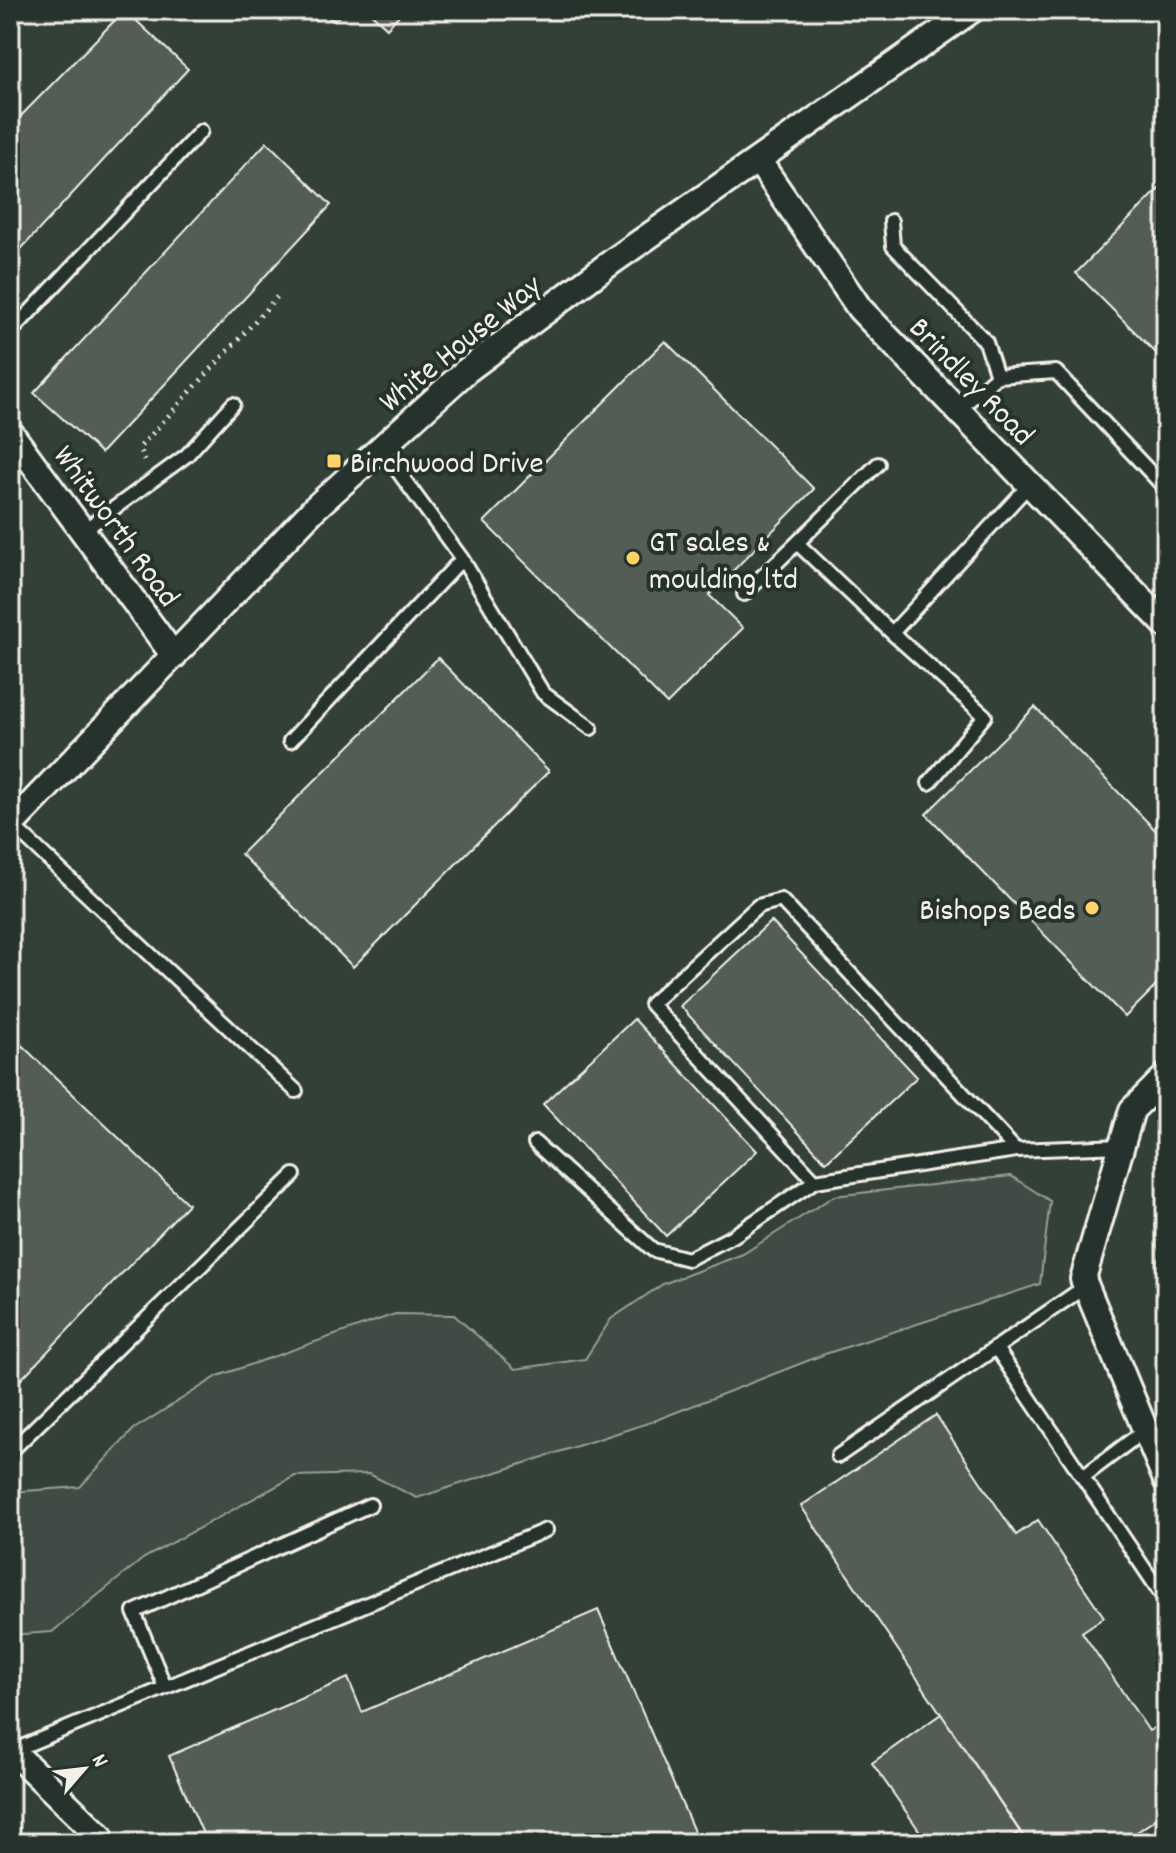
<svg xmlns="http://www.w3.org/2000/svg" width="1176" height="1853" font-family="Dekko,sans-serif">
<rect width="100%" height="100%" fill="#26332d"/>
<filter id="ink" filterUnits="userSpaceOnUse"><feTurbulence type="fractalNoise" baseFrequency=".0125" numOctaves="2"/><feDisplacementMap in="SourceGraphic" scale="16" xChannelSelector="R" yChannelSelector="G"/><feConvolveMatrix kernelMatrix="1 2 1 2 8 2 1 2 1" color-interpolation-filters="sRGB"/></filter>
<g filter="url(#ink)">
<path fill="#333f39" d="M10,10H1166V1843H10Z"/>
<path fill="#414b45" stroke="#9a9e96" stroke-width="2" d="M1011,1176L1050,1201L1040,1284L825,1354L651,1422L417,1498L369,1474L295,1476L144,1558L52,1632L10,1635V1492L80,1487L134,1429L218,1376L395,1314L454,1315L515,1369L585,1359L611,1319L663,1284L743,1254L834,1196Z
M1166,1187V1311L1161,1307L1155,1225Z"/>
<path fill="#525c55" stroke="#f4f1e8" stroke-width="2" d="M125,10L188,69L10,261V127Z
M321,10H347L333,21Z
M367,10H404L387,28Z
M267,142L331,205L101,453L34,393Z
M1166,182V363L1076,273Z
M665,341L814,489L709,595L743,628L667,704L484,522Z
M438,658L549,771L353,967L241,854Z
M1035,707L1166,841V976L1125,1017L926,814Z
M771,921L917,1077L826,1162L680,1006Z
M634,1019L757,1151L666,1236L543,1104Z
M10,1034L188,1204L10,1391Z
M936,1415L1016,1535L1038,1520L1104,1617L1082,1632L1149,1731L1166,1720V1812L1121,1843H1028L801,1506Z
M598,1610L699,1843H207L169,1756L348,1678L362,1712Z
M941,1714L1020,1832L1004,1843H928L872,1763Z"/>
<g fill="none" stroke-linecap="round" stroke-linejoin="round">
<g stroke="#f4f1e8" stroke-width="18">
<path id="lane" d="M891,221L893,246L986,342L997,376
M10,333L201,131
M958,410L997,376L1056,372L1166,489
M83,531L187,455L233,404
M797,543L878,464
M462,559L543,693L591,728
M744,594L797,543L892,633L1030,484
M892,633L985,716L929,783
M290,741L462,559L381,448
M11,824L296,1091
M535,1143L653,1250L688,1259L733,1236L815,1181
M1016,1150L815,1181L651,1004L758,906L781,900L1016,1150L1122,1146
M996,1348L1166,1601
M10,1452L294,1175
M838,1456L1086,1286
M1083,1477L1145,1430
M165,1687L134,1612L370,1505
M12,1751L546,1530"/>
</g>
<g stroke="#f4f1e8" stroke-width="30">
<path id="street" d="M758,160L860,309L1166,625
M10,432L174,656
M10,826L315,508L466,371L613,261L972,10
M1166,1076L1132,1110L1083,1279L1166,1480
M10,1749L100,1836L102,1843"/>
</g>
<path stroke="#f4f1e8" stroke-width="5" stroke-dasharray="2 6" stroke-linecap="butt" d="M144,461L140,447L277,297"/>
<use href="#lane" stroke="#26332d" stroke-width="12"/>
<use href="#street" stroke="#26332d" stroke-width="24"/>
</g>
</g>
<g fill="#ffd166" stroke="#26332d" stroke-width="3">
<rect x="326" y="453" width="16" height="16" rx="4"/>
<circle cx="633" cy="558" r="8"/>
<circle cx="1092" cy="908" r="8"/>
</g>
<g text-anchor="middle" stroke-width="8" stroke-linejoin="round" paint-order="stroke">
<g font-size="32" fill="#f4f1e8" stroke="#26332d">
<text transform="translate(459 342) rotate(-39)" y="11">White House Way</text>
<text transform="translate(973 380) rotate(46)" y="11">Brindley Road</text>
<text transform="translate(118 525) rotate(54)" y="11">Whitworth Road</text>
</g>
<g font-size="32" fill="#f4f1e8" stroke="#26332d" text-anchor="start">
<text x="350" y="472">Birchwood Drive</text>
<text x="649" y="551">GT sales &amp;<tspan x="649" dy="37">moulding ltd</tspan></text>
<text x="1076" y="919" text-anchor="end">Bishops Beds</text>
</g>
</g>
<rect width="1176" height="1853" fill="none" stroke="#26332d" stroke-width="40"/>
<rect x="20" y="20" width="1136" height="1813" fill="none" stroke="#f4f1e8" stroke-width="3" filter="url(#ink)"/>
<g transform="translate(84 1769) rotate(62)" stroke="#26332d" stroke-width="6" paint-order="stroke">
<path d="M0-6L14 30L0 20L-14 30Z" fill="#f4f1e8"/>
<text y="-12" font-size="22" font-weight="bold" text-anchor="middle" fill="#f4f1e8">N</text>
</g>
</svg>
